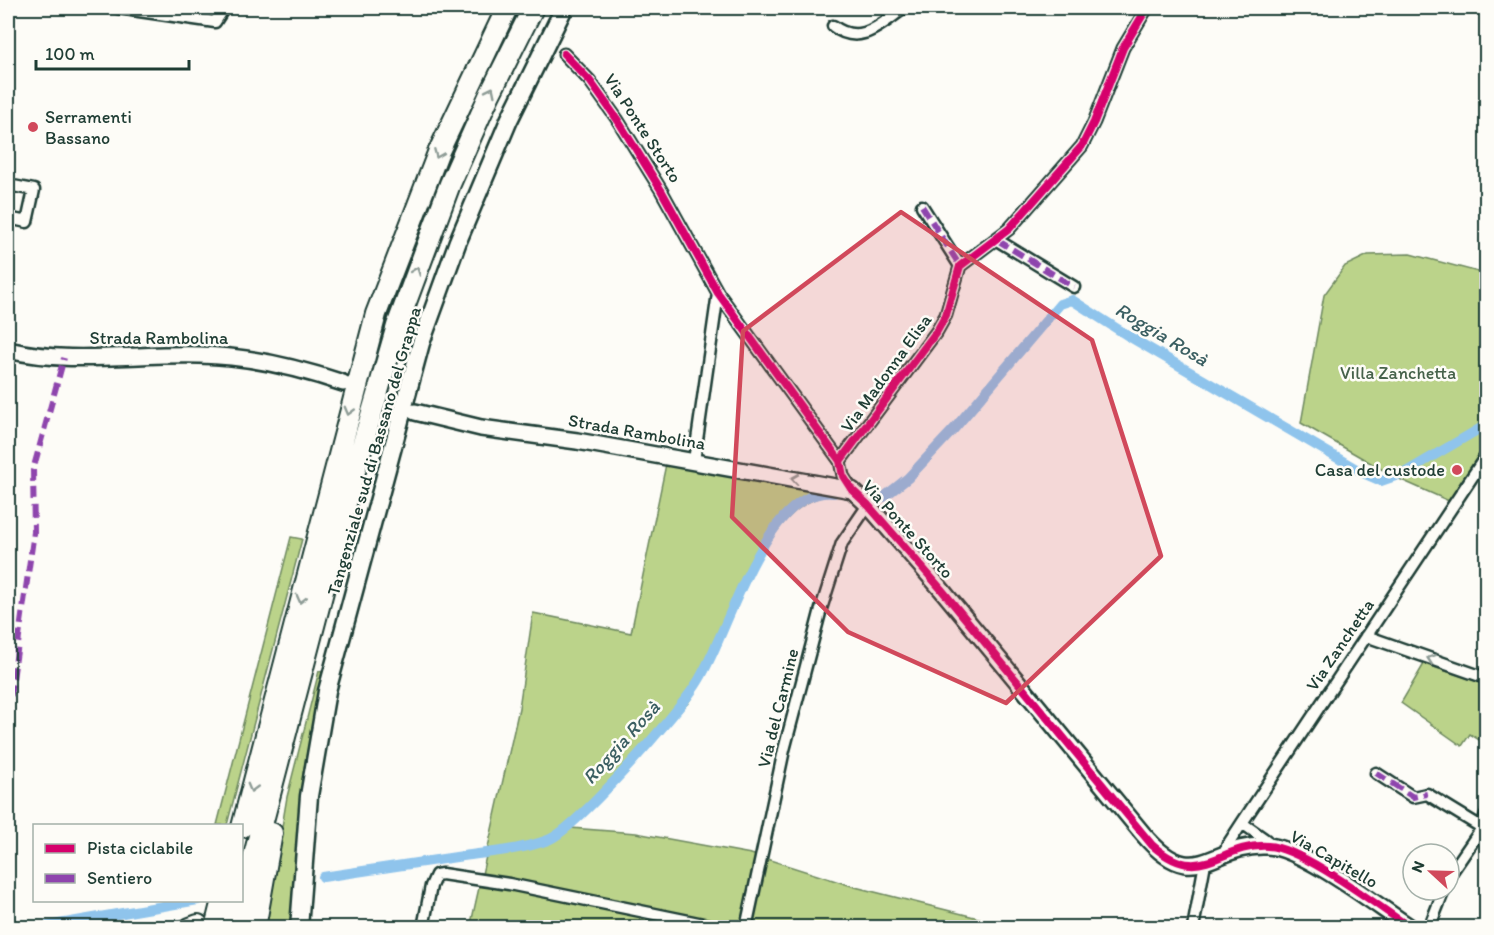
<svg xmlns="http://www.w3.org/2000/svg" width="1494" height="935" font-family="Itim,sans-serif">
<rect width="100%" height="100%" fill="#fdfcf7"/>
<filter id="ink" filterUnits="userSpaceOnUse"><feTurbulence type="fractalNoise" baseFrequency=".0167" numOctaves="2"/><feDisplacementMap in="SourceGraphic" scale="12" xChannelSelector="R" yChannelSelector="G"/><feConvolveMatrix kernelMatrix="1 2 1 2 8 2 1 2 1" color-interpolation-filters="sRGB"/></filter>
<g filter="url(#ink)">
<path fill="#bbd38a" stroke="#6d885f" stroke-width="1.5" d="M1410,254L1486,274V447L1449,501L1397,478L1301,423L1324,295L1345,266L1368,255Z
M666,464L817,485L821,497C759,512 724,652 688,703L571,828L636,833L751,854L855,887L1014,927L470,928L519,708L533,613L631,633Z
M291,537L302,539L227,825H217Z
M1424,664L1486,684V733L1484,743L1470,734L1462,746L1401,703Z
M319,671L322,672L303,774L291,927L265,928L287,797Z"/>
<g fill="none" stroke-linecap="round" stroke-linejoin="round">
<path stroke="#8fc4ec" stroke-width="10" d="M871,498L884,497L908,478L954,429L1060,304L1072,300L1130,337L1365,474L1381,481L1404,473L1486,425
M323,877C370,870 416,863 463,856C490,852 521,850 548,840C575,830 676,715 695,686C727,641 764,484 834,493
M36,928L198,900"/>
<path stroke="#d1d6d0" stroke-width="15" stroke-dasharray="15 8" stroke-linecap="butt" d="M368,393L415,412"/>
<g stroke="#1f3d34" stroke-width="15">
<path id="street" d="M118,8L215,22L224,8
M833,26C860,47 881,24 904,8
M564,54L590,81L617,119L661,190L718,293L840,461L843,476L852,490
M8,185L34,190L27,222L8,218
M922,206L960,266
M997,240L1074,287
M694,461L718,293
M840,461L937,331L946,315L960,266L1009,229L1082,146L1094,122L1123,48L1147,8
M1366,636L1486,678
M1376,773L1413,797L1427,794L1486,830
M1242,823L1266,840L1268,846
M1228,853L1227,846L1242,823L1486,456
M1449,876L1482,828L1486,814
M423,928L431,886L436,875L442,874L509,884L723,928
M746,928L784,750L821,609L842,543L868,505
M1193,928L1205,863
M1429,928L1444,890"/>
</g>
<g stroke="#1f3d34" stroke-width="20">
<path id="secondary" d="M8,350C71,365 135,353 200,355C250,356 296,367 343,383
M415,412L481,428L577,441L852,490L868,505L941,589L1143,834C1195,896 1211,843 1267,846C1302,847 1379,907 1411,928"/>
</g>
<g stroke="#1f3d34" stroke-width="21">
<path id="primary" d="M299,928L309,796L327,691L421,343L458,241L509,120L564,8"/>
</g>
<g stroke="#1f3d34" stroke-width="24">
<path id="highway" d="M242,827L376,314L438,153L507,8
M190,928L198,925
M215,928L222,900
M235,928L350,488L397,326L450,184L489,96L533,8
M255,928L272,833"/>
</g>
<use href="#street" stroke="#fdfcf7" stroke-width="10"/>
<use href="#secondary" stroke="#fdfcf7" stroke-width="15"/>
<use href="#primary" stroke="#fdfcf7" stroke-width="16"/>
<use href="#highway" stroke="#fdfcf7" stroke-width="20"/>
<path stroke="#8e44ad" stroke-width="6" stroke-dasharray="12 6" stroke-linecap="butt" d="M922,206L960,266
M997,240L1074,287
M8,714L34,532L33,470L64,358
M1376,773L1413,797L1427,794"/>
<g stroke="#fdfcf7" stroke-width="11">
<path id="cycleway" d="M564,54L590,81L617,119L661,190L718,293L840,461L843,476L852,490L868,505L941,589L1152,845C1202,889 1218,843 1268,846C1303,848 1379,907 1411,928
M840,461L937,331L946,315L960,266L1009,229L1082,146L1094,122L1123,48L1147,8"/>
</g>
<use href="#cycleway" stroke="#d6006c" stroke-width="8"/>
</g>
<defs><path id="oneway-chevron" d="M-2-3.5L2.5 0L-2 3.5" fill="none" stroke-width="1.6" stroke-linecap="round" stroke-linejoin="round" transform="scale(1.5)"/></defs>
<g stroke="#8e9c96">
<use href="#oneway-chevron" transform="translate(491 91) rotate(-64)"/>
<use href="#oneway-chevron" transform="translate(438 154) rotate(113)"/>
<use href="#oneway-chevron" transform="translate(416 271) rotate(-70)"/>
<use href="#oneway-chevron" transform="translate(349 411) rotate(105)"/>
<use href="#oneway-chevron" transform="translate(795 479) rotate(-171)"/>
<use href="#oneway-chevron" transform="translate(301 599) rotate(104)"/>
<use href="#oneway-chevron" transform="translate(1431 659) rotate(-161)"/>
<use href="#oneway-chevron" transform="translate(252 788) rotate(105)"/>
</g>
</g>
<path fill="#d1495b" fill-opacity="0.2" stroke="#d1495b" stroke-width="4.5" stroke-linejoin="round" d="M901,212L1092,340L1161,556L1006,703L848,632L732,517L743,331Z"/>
<g fill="#d1495b" stroke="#fdfcf7" stroke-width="2">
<circle cx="33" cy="127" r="6"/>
<circle cx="1457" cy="470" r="6"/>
</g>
<g text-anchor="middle" stroke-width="5" stroke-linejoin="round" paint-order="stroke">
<g font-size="18" fill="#1f3d34" stroke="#fdfcf7" text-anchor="start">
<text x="45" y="123">Serramenti<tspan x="45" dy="21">Bassano</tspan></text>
<text x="1445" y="476" text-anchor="end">Casa del custode</text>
</g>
<g font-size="18" fill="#1f3d34" stroke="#fdfcf7">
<text transform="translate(643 128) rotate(57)" y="6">Via Ponte Storto</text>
<text x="159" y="344">Strada Rambolina</text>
<text transform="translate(886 373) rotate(-54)" y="6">Via Madonna Elisa</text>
<text transform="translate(637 432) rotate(10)" y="6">Strada Rambolina</text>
<text transform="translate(374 451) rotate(-74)" y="6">Tangenziale sud di Bassano del Grappa</text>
<text transform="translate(908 529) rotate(48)" y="6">Via Ponte Storto</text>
<text transform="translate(1340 645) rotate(-56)" y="6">Via Zanchetta</text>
<text transform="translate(778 708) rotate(-76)" y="6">Via del Carmine</text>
<text transform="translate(1334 859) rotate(30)" y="6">Via Capitello</text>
</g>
<g font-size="18" fill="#46624a" stroke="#fdfcf7">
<text x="1398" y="379">Villa Zanchetta</text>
</g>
<g font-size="20" font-style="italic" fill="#3b5f62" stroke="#fdfcf7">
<text transform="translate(1162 334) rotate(31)" y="7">Roggia Rosà</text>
<text transform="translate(621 742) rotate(-48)" y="7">Roggia Rosà</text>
</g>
</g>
<rect width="1494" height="935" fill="none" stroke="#fdfcf7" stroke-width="30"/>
<rect x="15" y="15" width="1464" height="905" fill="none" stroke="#1f3d34" stroke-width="2" filter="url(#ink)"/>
<rect x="33" y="824" width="210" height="78" fill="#fdfcf7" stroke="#a4b0a9" stroke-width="1.5"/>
<rect x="45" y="844" width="30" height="9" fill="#d6006c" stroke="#a4b0a9" stroke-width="1.5"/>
<text x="87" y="854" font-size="18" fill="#1f3d34">Pista ciclabile</text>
<rect x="45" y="874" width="30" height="9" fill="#8e44ad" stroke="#a4b0a9" stroke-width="1.5"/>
<text x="87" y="884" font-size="18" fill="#1f3d34">Sentiero</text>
<g transform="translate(1431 872) rotate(292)"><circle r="28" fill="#fdfcf7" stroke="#a4b0a9" stroke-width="1.5"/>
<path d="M0-4.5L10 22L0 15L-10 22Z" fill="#d1495b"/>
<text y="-9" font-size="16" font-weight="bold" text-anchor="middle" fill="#1f3d34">N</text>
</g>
<path d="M36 60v9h153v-9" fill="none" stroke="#1f3d34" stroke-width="3"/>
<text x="45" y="60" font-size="18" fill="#1f3d34" stroke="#fdfcf7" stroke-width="4.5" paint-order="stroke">100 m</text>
</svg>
